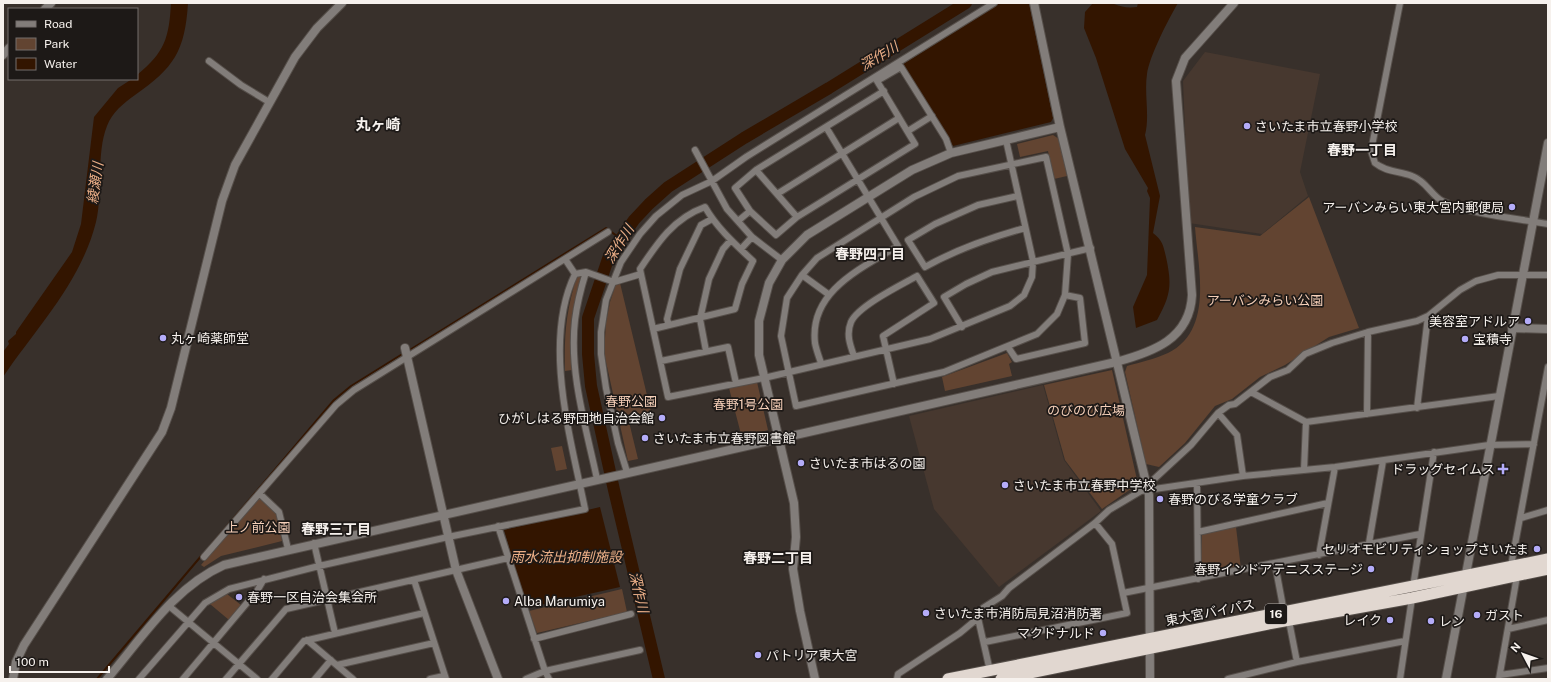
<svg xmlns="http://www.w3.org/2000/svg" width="1551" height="682" font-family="'Public Sans','Noto Sans JP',sans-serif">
<rect width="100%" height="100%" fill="#38302b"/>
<path fill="#47382f" d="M1205,52L1320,74L1300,172L1308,196L1262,234L1189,223L1183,81Z
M1043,385L1064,460L1101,511L999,587L934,509L909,416Z"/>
<path fill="#624431" d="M1053,135L1059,139L1067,176L1054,179L1048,151L1020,157L1017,144Z
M1309,197L1359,328L1329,337L1285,365L1260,377L1232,399L1215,406L1185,443L1159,467L1146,464L1125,372L1127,366C1141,362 1155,359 1168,353C1214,330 1198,268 1195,227L1260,236Z
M582,275L572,351V370L565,371C564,335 566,311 577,276Z
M620,283L652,416L629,422L638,459L628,461L604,353L606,322L610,302L616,284Z
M1007,353L1012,362L1009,364L1012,376L945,391L942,377Z
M1112,370L1138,484L1102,509L1065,460L1044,385Z
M757,382L768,430L742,438L729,388Z
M562,446L567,469L556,471L551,448Z
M261,498L276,512L282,541L221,556L204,567L201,565L256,499Z
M1236,527L1241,569L1200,577L1202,534Z
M622,589L627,612L537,633L529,611Z
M227,594L241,605L229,620L210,604Z"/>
<path fill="#331500" d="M171,3H188C185,51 174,68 135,95C124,103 112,112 107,126C96,153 103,192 96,222C81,282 37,327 3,377V352L9,344L8,341L16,334V332L72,252L81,224L94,117L118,88L132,79H137V75C165,52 169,38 171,3Z
M1000,3H1029L1053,118L1051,122L953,146L903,64Z
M1093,3C1099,3 1109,1 1114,4C1122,7 1127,8 1137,7L1138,3H1178C1169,18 1149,57 1147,74C1144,94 1150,116 1145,135L1160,196L1153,233C1163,241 1163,245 1166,257C1172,285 1171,295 1157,320L1136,328L1133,307L1147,275L1150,198L1147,191L1148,188L1125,149L1096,58L1084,28L1085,12Z
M600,507L620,587L527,608L504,530Z"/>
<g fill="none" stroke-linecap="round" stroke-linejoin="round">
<path stroke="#331500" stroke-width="2" d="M408,351L606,228L621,239
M210,546L334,400L351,386L404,353
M97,679L202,555"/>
<path stroke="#331500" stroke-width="12" d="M659,679L614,490L591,386L588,354V318L609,256L634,220L649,204L668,187L744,138L829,88L966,3"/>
<g stroke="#564f4a" stroke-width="8">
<path id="minor" d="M1400,3L1371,151L1375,163C1386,172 1399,171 1412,176C1426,181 1431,195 1442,201C1473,215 1515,218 1548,224
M209,61L241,85L269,102
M884,91L756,170L735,188L750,211L776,235L797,217L915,144C902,123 890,102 877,81L901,67L946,139L951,153
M908,131L932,116
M695,150L727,209L752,237L782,260
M1046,157L1068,254L1065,295L1057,314L1037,334L944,372L796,406L781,336L787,298L802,275L817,258L914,197L958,176Z
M756,170L797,217
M777,194L899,118
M1018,196L978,205L935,224L908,240L925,267C957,249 989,238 1025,228
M738,221L750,211
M741,249L752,237
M565,259L575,274
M586,272C581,288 577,304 575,320C569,373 586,427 597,479
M575,274L586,272L614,282
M802,275L828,294
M614,282L641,274
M669,325L667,319L680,269L701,225L712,219
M962,327L944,297L966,284L992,272L1091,248
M653,329L735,309L742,284L753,261C735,244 717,228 705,207C674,218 658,242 640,269L641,274L668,397L764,378L930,339L1010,306L1024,295L1032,277L1033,261L1006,140
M1008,347L1016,359L1085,343L1080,298L1065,295
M706,351L700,319L709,279L723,249L731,240
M854,356C850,345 846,334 851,322C858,306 901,285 917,276L934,303L883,336L894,384
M661,361L728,347L736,383
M821,363C819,357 816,349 815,343C809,291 862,268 898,246L826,127
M1251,392L1306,422L1499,396
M1417,408L1428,316
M1218,413L1237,435L1243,476
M1367,414L1368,332
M1304,470L1306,422
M627,472L618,443L606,388L601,354V332L606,300L621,262L640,234L656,216L682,195L712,181L746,157L994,3
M1197,483L1198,579
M1147,489L1152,481L1191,445L1218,413L1229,405L1235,404L1270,377L1288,370L1305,354L1332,343L1368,332L1417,321L1428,316L1460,290L1476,281L1498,275H1548
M260,494L279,512L288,549
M1521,518L1548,510
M498,526L545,671L549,679
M1198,532L1328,503
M314,543L335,633
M1369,543L1383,461
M1319,555L1335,467
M204,557L336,405L354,390L608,232
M1275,564L1284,612
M1511,566L1548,367
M414,580L446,679
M1413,587L1434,452
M1123,593L1420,534
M169,606L257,679
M978,618L990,671
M1289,621L1297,662
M1508,629L1548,620
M534,639L631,614
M307,640L353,679
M985,642L1127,613L1112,544L1095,523
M337,665L434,643
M1500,675L1548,668
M139,679L205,603L229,589L319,566L448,537L585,509C571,439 542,342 575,274
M183,679L257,591L264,579
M226,679L286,609L508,558
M272,679L304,641L424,613
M315,679L331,660
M430,679L444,676
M526,679L545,671L640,650
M897,679L898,674L960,633L978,618L983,608L1002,596L1009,588L1095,523L1109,510L1141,491L1243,476L1335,467L1489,445L1534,444
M1228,679L1297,662L1405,641
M1400,679L1412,598
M1499,679L1517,576"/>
</g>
<g stroke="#564f4a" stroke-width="10">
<path id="tertiary" d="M1034,3L1060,127L1149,495L1150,679
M45,9L51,3
M3,55L9,48
M1512,328L1548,329
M405,348L456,570L498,679
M13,679L16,662L24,645L162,432L171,408L222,201L235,165L295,57L317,28L342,3
M107,679C142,638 174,587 224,565L1116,362C1153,352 1190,339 1192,295L1176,81L1185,58L1234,3
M815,679L800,611L793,569L796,537L794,503L759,355V321L769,283L782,260L807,235L912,170L951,153L1060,127
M1446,679L1548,143"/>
</g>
<g stroke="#564f4a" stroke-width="13">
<path id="trunk" d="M948,679L1548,559
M1001,679L1268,624L1412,598L1548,569"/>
</g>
<use href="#minor" stroke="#827d7a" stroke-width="6"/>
<use href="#tertiary" stroke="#827d7a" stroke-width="8"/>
<use href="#trunk" stroke="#e1d7d0" stroke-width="11"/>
</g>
<g fill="#b4acf9" stroke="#1d1917" stroke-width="1.5">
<circle cx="1247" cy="126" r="4"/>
<circle cx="1512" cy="207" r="4"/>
<circle cx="1528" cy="321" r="4"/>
<circle cx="163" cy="338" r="4"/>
<circle cx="1465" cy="339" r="4"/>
<circle cx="662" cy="418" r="4"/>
<circle cx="645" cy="438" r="4"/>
<circle cx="801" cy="463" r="4"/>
<path d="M1501 463h4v4h4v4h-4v4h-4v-4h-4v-4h4z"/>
<circle cx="1005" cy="485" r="4"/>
<circle cx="1160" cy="499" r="4"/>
<circle cx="1537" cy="549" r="4"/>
<circle cx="1371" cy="569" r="4"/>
<circle cx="239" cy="597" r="4"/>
<circle cx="506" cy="601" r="4"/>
<circle cx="926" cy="613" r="4"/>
<circle cx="1477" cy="615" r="4"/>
<circle cx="1390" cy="620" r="4"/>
<circle cx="1431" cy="621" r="4"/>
<circle cx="1103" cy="633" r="4"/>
<circle cx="758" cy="655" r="4"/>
</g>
<g text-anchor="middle" stroke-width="3.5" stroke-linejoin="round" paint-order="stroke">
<rect fill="#1d1917" stroke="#b5b0ad" stroke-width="1" x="1265" y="604" width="22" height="20" rx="3"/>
<g font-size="12" font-weight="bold" fill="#f6f1ed">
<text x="1276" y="618">16</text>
</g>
<g font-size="13" fill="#f6f1ed" stroke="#1d1917" text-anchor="start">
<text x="1255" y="131">さいたま市立春野小学校</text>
<text x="1504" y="212" text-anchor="end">アーバンみらい東大宮内郵便局</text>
<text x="1520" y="326" text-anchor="end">美容室アドルア</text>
<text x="171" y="343">丸ヶ崎薬師堂</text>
<text x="1473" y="344">宝積寺</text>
<text x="654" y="423" text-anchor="end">ひがしはる野団地自治会館</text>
<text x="653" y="443">さいたま市立春野図書館</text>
<text x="809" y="468">さいたま市はるの園</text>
<text x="1495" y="474" text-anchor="end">ドラッグセイムス</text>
<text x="1013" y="490">さいたま市立春野中学校</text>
<text x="1168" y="504">春野のびる学童クラブ</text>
<text x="1529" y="554" text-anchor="end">セリオモビリティショップさいたま</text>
<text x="1363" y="574" text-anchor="end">春野インドアテニスステージ</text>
<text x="247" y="602">春野一区自治会集会所</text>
<text x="514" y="606">Alba Marumiya</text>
<text x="934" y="618">さいたま市消防局見沼消防署</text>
<text x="1485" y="620">ガスト</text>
<text x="1382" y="625" text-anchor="end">レイク</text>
<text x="1439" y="626">レン</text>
<text x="1095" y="638" text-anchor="end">マクドナルド</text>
<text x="766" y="660">パトリア東大宮</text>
</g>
<g font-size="13" fill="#f6d0b9" stroke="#1d1917">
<text x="1265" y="305">アーバンみらい公園</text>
<text x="631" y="406">春野公園</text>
<text x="748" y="409">春野1号公園</text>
<text x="1086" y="415">のびのび広場</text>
<text x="258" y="532">上ノ前公園</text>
</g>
<g font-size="13" fill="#f6f1ed" stroke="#1d1917">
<text transform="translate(1210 612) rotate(-11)" y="5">東大宮バイパス</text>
</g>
<g font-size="14" font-style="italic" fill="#ecaf87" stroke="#1d1917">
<text transform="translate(879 56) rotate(-31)" y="5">深作川</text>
<text transform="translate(95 183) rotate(-82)" y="5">綾瀬川</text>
<text transform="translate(619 244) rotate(-58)" y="5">深作川</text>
<text x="566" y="562">雨水流出抑制施設</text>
<text transform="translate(639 592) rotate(77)" y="5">深作川</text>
</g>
<g font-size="14" font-weight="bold" fill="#f6f1ed" stroke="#1d1917">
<text x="1362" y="155">春野一丁目</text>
<text x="870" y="259">春野四丁目</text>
<text x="336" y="534">春野三丁目</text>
<text x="778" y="563">春野二丁目</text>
</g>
<g font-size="15" font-weight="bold" fill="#f6f1ed" stroke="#1d1917">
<text x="378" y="130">丸ヶ崎</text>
</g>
</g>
<rect width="1551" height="682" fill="none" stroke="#f6f1ed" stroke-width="8"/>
<rect x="8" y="8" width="130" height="72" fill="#1d1917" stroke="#746f6d"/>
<rect x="16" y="21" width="20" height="6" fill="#827d7a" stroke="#746f6d"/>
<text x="44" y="28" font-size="12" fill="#f6f1ed">Road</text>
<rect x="16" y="38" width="20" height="12" fill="#624431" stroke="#746f6d"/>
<text x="44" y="48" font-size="12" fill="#f6f1ed">Park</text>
<rect x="16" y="58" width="20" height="12" fill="#331500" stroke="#746f6d"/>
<text x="44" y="68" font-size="12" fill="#f6f1ed">Water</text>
<g transform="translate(1523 654) rotate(311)" stroke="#1d1917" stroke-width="3" paint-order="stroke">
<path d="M0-3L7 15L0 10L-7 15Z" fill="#f6f1ed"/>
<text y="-6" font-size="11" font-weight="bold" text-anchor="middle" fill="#f6f1ed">N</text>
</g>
<path d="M10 666v6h99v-6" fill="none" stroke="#f6f1ed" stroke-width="2"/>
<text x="16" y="666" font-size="12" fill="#f6f1ed" stroke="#1d1917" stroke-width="3" paint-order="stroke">100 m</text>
</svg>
